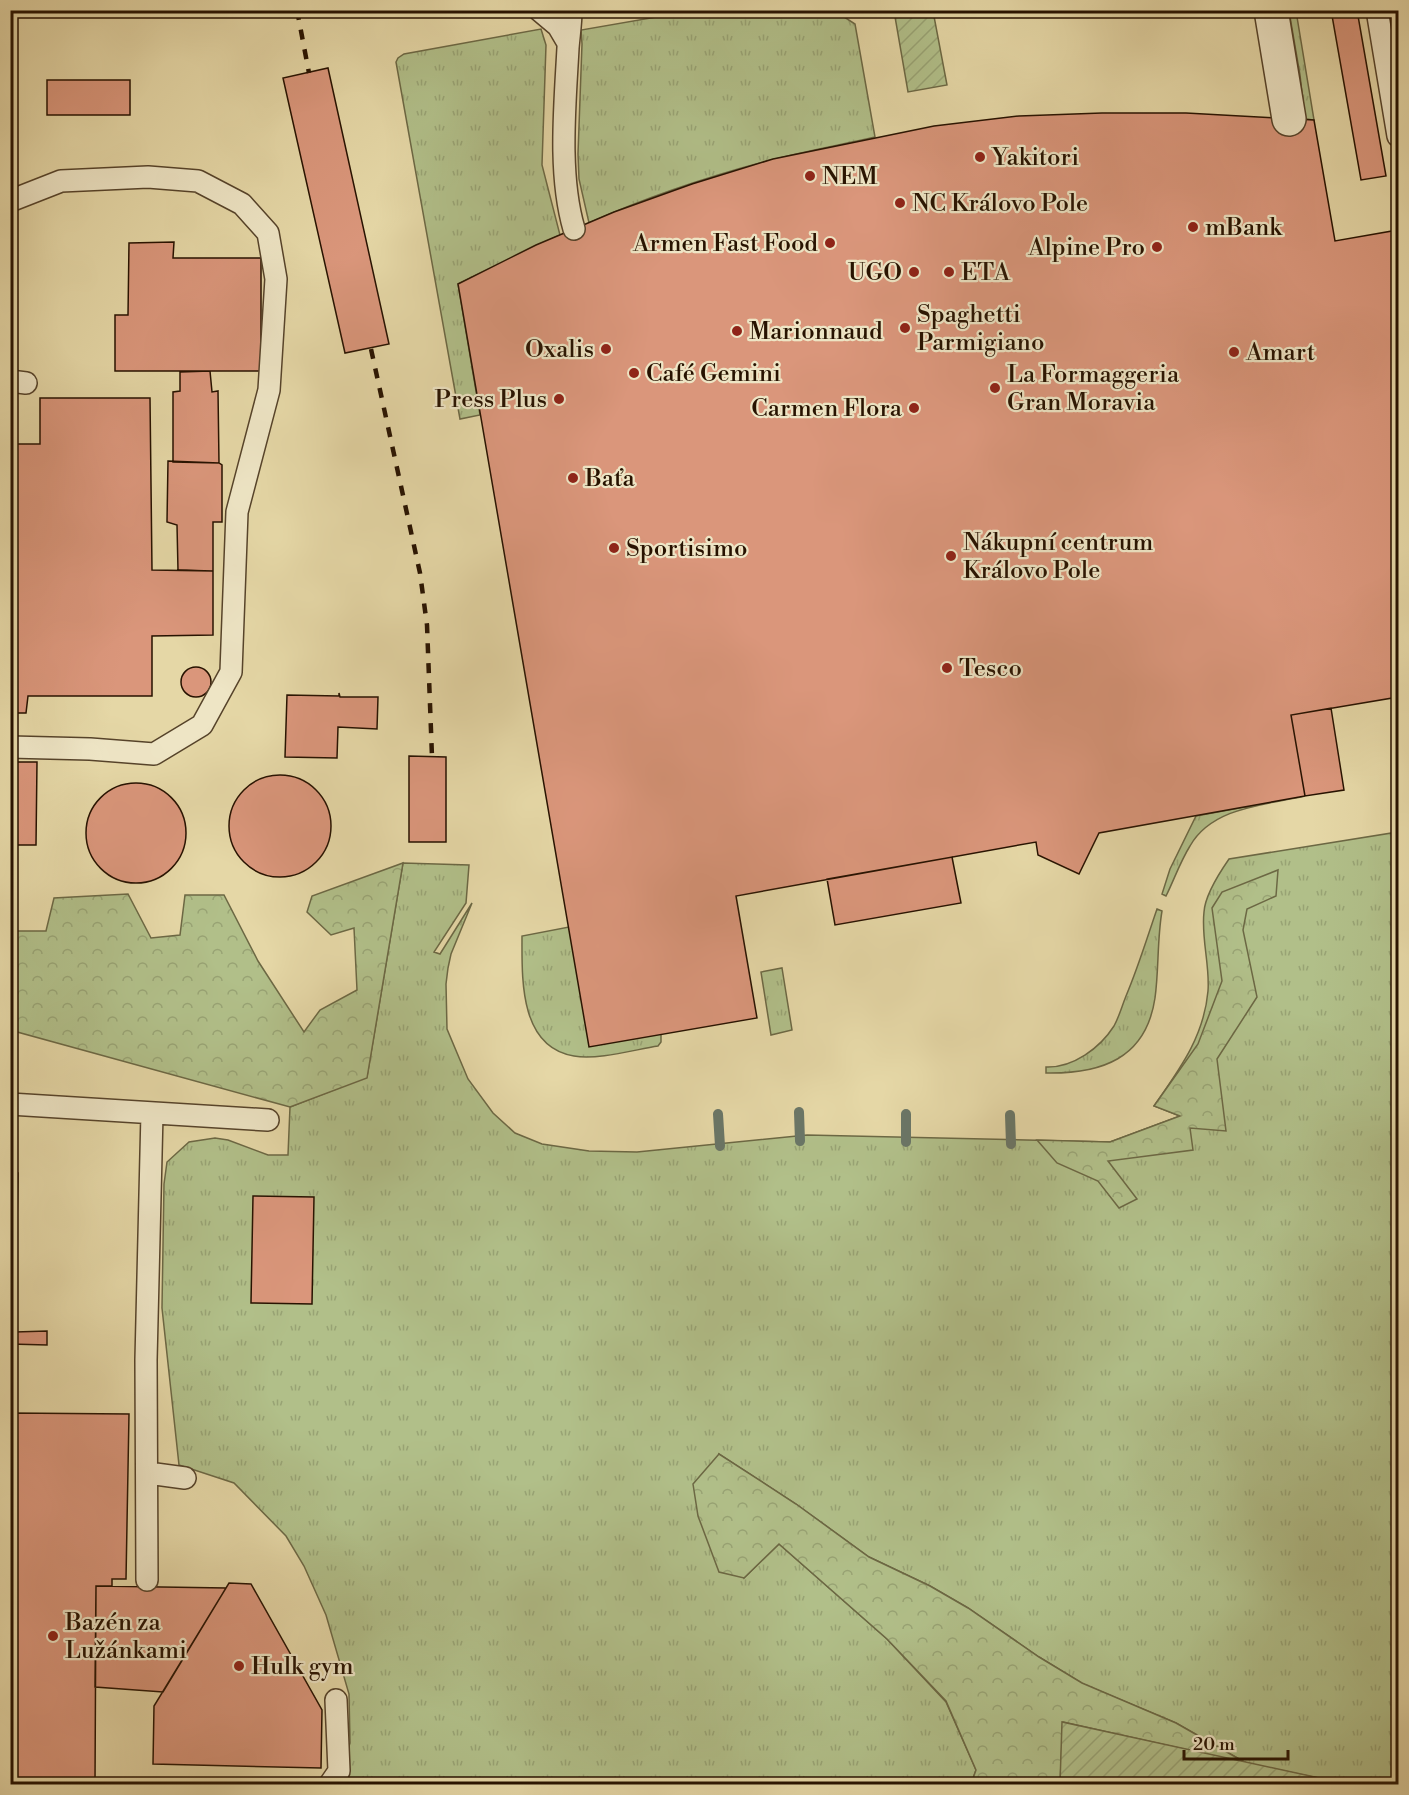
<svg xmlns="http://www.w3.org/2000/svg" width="1409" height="1795" font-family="'Libre Bodoni',serif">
<defs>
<pattern id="grass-tufts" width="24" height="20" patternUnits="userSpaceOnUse" patternTransform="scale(1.5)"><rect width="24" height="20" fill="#b1bf89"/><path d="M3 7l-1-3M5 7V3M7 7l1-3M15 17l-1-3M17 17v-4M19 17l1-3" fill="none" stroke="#98a374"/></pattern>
<pattern id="forest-crowns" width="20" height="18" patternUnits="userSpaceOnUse" patternTransform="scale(1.5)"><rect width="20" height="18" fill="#b1bf89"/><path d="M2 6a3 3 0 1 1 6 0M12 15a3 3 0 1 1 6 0" fill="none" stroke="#98a374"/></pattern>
<pattern id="garden-furrows" width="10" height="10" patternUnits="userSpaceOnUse" patternTransform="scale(1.5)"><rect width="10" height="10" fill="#b1bf89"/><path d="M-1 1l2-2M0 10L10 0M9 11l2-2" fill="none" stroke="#98a374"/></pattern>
</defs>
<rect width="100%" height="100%" fill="#e5d7a6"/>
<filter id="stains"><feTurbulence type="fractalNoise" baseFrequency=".00333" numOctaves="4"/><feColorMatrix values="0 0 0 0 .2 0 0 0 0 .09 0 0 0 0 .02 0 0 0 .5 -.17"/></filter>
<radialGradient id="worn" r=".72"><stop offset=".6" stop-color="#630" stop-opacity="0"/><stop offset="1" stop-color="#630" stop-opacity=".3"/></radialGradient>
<path fill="url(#grass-tufts)" stroke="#6c6844" stroke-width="1.5" d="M691,11H835L855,24L875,137C840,145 805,151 771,160C710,176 647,197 589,223L579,179L578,154L582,44L581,30Z
M1289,11H1296L1314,120L1305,119L1300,75Z
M541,29L546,45L542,165L560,235L458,284L480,415L460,419L396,62L398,58L404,54Z
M1305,796C1265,805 1212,807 1190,846C1180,862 1174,880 1166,896L1162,894L1170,869L1196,816Z
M1398,832V1784H1347L1246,1763L1176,1723L1083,1684L1039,1657L968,1608L930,1586L869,1557L796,1504L719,1454L744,1578L779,1544L887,1639L946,1702L976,1770L971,1784H335L350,1743L349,1694L326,1615L304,1566L286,1536L234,1483L179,1465L162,1308L164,1184L167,1162L189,1142L215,1138L228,1140L268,1155H288L290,1107L367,1077L403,863L469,865L466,903L434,952L440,954L472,903L451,954L448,968L446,984L447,1029L468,1079L493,1113L515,1133L542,1144L589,1151L637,1152L807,1135L1110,1142L1180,1116L1154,1106C1179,1070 1204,1037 1208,991C1210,965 1201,938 1204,912C1205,895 1220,872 1229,859Z
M1157,909L1162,911C1157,940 1159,969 1155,998C1146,1059 1101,1074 1046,1073V1067C1073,1068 1100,1048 1114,1026C1119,1017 1122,1006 1126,996C1138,968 1147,938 1157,909Z
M569,927L661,1034V1042L658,1046C633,1050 598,1060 574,1056C519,1047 522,978 522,936Z
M782,968L792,1030L771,1035L761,972Z"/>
<path fill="url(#forest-crowns)" stroke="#6c6844" stroke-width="1.5" d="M403,863L367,1078L290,1107L17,1032L11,1045V922L13,931H46L54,898L128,894L151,938L180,935L185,895H224L258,961L304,1032L320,1010L357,990L354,928L331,935L307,912L312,896Z
M1278,870L1276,896L1247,909L1243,930L1257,997L1217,1059L1226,1131L1190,1128L1193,1150L1108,1161L1137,1199L1119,1208L1098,1181L1057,1163L1037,1140L1110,1142L1180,1116L1154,1106L1198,1044L1222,981L1212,908L1222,892Z
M719,1454L796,1504L869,1557L930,1586L968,1608L1039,1657L1082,1683L1176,1723L1246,1763L1063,1722L1060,1784H971L976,1770L946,1701L887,1639L779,1544L744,1578L719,1572L698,1516L693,1484Z"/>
<path fill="url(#garden-furrows)" stroke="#6c6844" stroke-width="1.5" d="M894,11H933L947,85L908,92Z
M1062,1722L1347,1784H1060Z"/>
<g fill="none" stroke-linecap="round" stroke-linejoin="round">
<path stroke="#6a7667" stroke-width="10" d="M799,1112L800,1141
M718,1114L720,1146
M906,1114V1142
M1010,1115L1011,1144"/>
</g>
<path fill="#da967b" stroke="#271200" stroke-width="1.5" d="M1331,10H1357L1386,176L1361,180Z
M328,68L389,344L345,353L283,78Z
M47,80H130V115H47Z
M1102,113H1186L1314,120L1335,241L1398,230V697L1291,715L1305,796L1099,833L1079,874L1038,855L1036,842L736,896L757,1018L589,1047L458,284L536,245L614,212L692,184L773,159L934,126L1019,116Z
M174,242L173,258H261V371H115V315H128L129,243Z
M10,274H15V361H10Z
M210,371L212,392L218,391L219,463L173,462V392L180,391V372Z
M40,398H150L152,570L213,571V635L152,636V696H28L26,713H10V444H40Z
M168,461L219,463L222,465V522H213V571L178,570L177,525L167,522Z
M181 682a15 15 0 1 1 30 0a15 15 0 1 1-30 0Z
M339,693L340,697H378L377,729L338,727L337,758L285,757L287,695L339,696Z
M1331,708L1344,790L1305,796L1291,715Z
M409,756L446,757V842H409Z
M10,762H37L36,845H10Z
M229 826a51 51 0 1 1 102 0a51 51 0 1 1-102 0Z
M86 833a50 50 0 1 1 100 0a50 50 0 1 1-100 0Z
M952,857L961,903L835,925L827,879Z
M10,1173H18L15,1332L47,1331V1345L10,1344Z
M253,1196L314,1197L312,1304L251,1303Z
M10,1413L129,1414L126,1579H112V1586H96L95,1784H10Z
M229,1583L251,1584L322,1710L321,1768L153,1764L154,1706Z
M96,1586L226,1588L163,1692L95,1687Z"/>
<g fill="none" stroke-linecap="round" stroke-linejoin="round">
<g stroke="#56432a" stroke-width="24">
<path id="service" d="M539,10L558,26L568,43
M571,10C571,23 569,35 568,48C565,105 558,174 574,229
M1377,10L1398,136
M10,201L61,181L148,177L198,181L242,204L268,233L276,279L269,390L237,512L231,672L202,725L154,754L90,749L10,747
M10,381L26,383
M10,1104L268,1120
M148,1473L185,1478
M147,1580L146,1360L152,1113
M330,1784L339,1771L336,1700"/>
</g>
<g stroke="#56432a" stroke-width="36">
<path id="minor" d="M1271,10L1289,119"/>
</g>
<use href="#service" stroke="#eee5c5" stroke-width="21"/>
<use href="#minor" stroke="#eee5c5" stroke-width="33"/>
<path stroke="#271200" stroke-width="4.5" stroke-dasharray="10 10" stroke-linecap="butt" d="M297,10L309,73
M371,349L420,573L427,625L432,757"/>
</g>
<g fill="#8f2418" stroke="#eee5c5" stroke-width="2">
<circle cx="980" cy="157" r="6"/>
<circle cx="810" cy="176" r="6"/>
<circle cx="900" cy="203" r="6"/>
<circle cx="1193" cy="227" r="6"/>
<circle cx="830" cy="243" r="6"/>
<circle cx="1157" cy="247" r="6"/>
<circle cx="914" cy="272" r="6"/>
<circle cx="949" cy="272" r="6"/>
<circle cx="905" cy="328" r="6"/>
<circle cx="737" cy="331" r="6"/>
<circle cx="606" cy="349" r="6"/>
<circle cx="1234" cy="352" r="6"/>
<circle cx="634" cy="373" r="6"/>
<circle cx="995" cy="388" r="6"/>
<circle cx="559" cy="399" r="6"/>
<circle cx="914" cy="408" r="6"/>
<circle cx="573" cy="478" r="6"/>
<circle cx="614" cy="548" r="6"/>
<circle cx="951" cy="556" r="6"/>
<circle cx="947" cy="668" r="6"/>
<circle cx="53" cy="1636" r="6"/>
<circle cx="239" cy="1666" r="6"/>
</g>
<g text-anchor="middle" stroke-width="4.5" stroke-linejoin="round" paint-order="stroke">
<g font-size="24" fill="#271200" stroke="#eee5c5" text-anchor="start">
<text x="992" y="165">Yakitori</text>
<text x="822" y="184">NEM</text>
<text x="912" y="211">NC Královo Pole</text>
<text x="1205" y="235">mBank</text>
<text x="818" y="251" text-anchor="end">Armen Fast Food</text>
<text x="1145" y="255" text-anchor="end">Alpine Pro</text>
<text x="902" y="280" text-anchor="end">UGO</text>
<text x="961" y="280">ETA</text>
<text x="917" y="322">Spaghetti<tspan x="917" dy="28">Parmigiano</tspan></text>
<text x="749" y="339">Marionnaud</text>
<text x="594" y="357" text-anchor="end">Oxalis</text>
<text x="1246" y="360">Amart</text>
<text x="646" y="381">Café Gemini</text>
<text x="1007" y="382">La Formaggeria<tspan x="1007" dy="28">Gran Moravia</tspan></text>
<text x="547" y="407" text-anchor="end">Press Plus</text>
<text x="902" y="416" text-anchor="end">Carmen Flora</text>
<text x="585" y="486">Baťa</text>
<text x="963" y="550">Nákupní centrum<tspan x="963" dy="28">Královo Pole</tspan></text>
<text x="626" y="556">Sportisimo</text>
<text x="959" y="676">Tesco</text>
<text x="65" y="1630">Bazén za<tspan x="65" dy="28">Lužánkami</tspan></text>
<text x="251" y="1674">Hulk gym</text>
</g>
</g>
<rect width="1409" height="1795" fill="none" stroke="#e5d7a6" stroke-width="36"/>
<rect x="12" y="12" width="1385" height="1771" fill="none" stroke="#271200" stroke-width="3"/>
<rect x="18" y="18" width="1373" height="1759" fill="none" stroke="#271200" stroke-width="1.5"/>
<path d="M1184 1750v9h104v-9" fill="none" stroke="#271200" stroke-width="3"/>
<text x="1193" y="1750" font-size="18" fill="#271200" stroke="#eee5c5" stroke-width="4.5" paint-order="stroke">20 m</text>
<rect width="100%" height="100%" filter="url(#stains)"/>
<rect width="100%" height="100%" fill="url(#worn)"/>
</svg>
